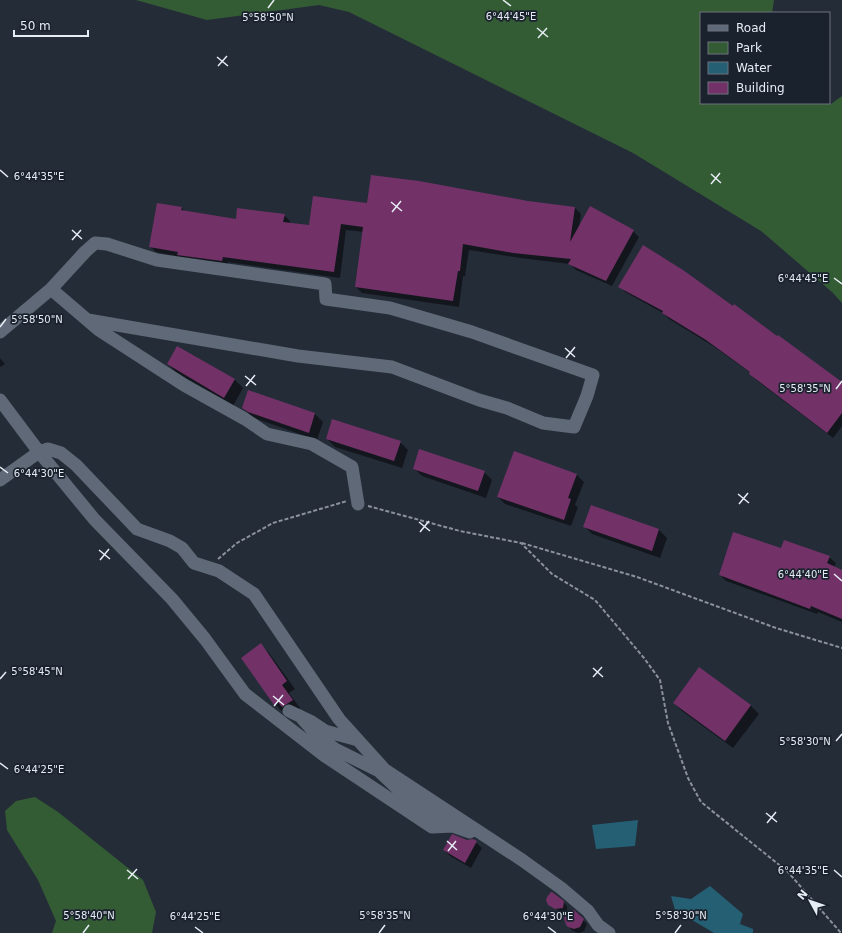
<svg xmlns="http://www.w3.org/2000/svg" width="842" height="933" font-family="'DejaVu Sans',sans-serif">
<rect width="100%" height="100%" fill="#242c38"/>
<path fill="#345c34" d="M136,0H774L772,13H701V103L829,102L831,104L842,96V303L832,292L761,231L633,153L349,12L319,5L207,20Z
M35,797L58,812L143,880L156,912L152,933H52L56,921L38,880L7,830L5,811L16,801Z"/>
<path fill="#255f74" d="M638,820L635,846L596,849L592,825Z
M710,886L743,914L740,924L753,929V933H714L675,910L671,896L691,899Z"/>
<path fill="#0007" d="M527,202L575,208L581,214L579,228L633,231L639,237L612,286L576,270L570,264L520,258L469,250L465,276H463L459,307L362,293L356,287L364,232L346,230L340,278L228,262V267L156,252L150,246L182,208L185,212L237,220L284,215L290,221V224L310,227L368,205Z
M620,286L777,338L842,383V426L833,438L756,380L750,374L751,373L713,346L669,319L663,313L625,292Z
M177,347L235,380L243,388L233,406L176,372L168,364Z
M0,358L5,364L0,367Z
M249,392L315,414L323,422L317,440L257,419L251,416L243,408Z
M327,439L400,442L408,450L402,468L335,447Z
M515,452L577,475L584,482L575,505L578,507L571,526L505,504L498,497Z
M414,468L484,472L492,480L486,498L422,476Z
M592,506L659,530L667,538L660,558L592,534L584,526Z
M782,549L829,557L836,563L834,567L842,571V622L818,612L817,614L726,581L720,575Z
M261,645L269,653L295,689L289,693L300,708L291,714L283,712L275,704L242,658Z
M699,669L751,706L759,714L733,748L682,711L674,703Z
M473,840L482,848L471,868L450,856L444,850L467,841Z
M563,902L567,906V912L559,913L560,911L548,905Z
M583,920L587,924L584,931L579,933L573,931L569,927Z"/>
<path fill="#723268" d="M371,175L419,181L528,201L575,207L570,242L590,206L634,230L606,281L568,264L571,259L513,253L463,244L460,271H458L453,301L355,287L363,227L341,224L334,272L223,257L222,261L177,255L178,252L149,247L157,203L182,207L181,210L236,219L237,208L285,214L283,222L309,225L313,196L367,203Z
M643,245L683,270L733,306L734,304L777,336L778,335L842,382V413L827,433L749,374L750,372L706,340L662,313L663,311L618,287Z
M177,346L235,379L224,398L167,364Z
M248,390L315,413L309,433L248,412L242,408Z
M332,419L401,441L394,461L326,439Z
M419,449L485,471L478,491L413,469Z
M514,451L577,474L568,498L571,499L564,520L497,497Z
M591,505L659,529L652,551L583,527Z
M733,532L781,548L784,540L830,556L827,563L842,570V619L811,606L810,609L719,575Z
M261,643L287,681L282,685L293,700L282,707L278,702L274,705L241,658Z
M699,667L751,705L725,741L673,703Z
M452,834L467,840L473,839L477,841L465,863L443,850Z
M551,892H552L564,901L563,908L555,909L548,905L546,900L547,897Z
M574,910L584,919L580,927L574,929L568,927L566,925L564,918L567,911Z"/>
<g fill="none" stroke-linecap="round" stroke-linejoin="round">
<path stroke="#8b929c" stroke-width="2" stroke-dasharray="4 2" stroke-linecap="butt" d="M368,506L460,531L521,543L552,574L595,600L644,658L660,680L668,723L688,778L701,802L788,872L841,933
M522,543L637,577L776,628L842,648
M218,559L237,543L273,523L347,501"/>
<path stroke="#5f6977" stroke-width="13" d="M51,289L99,330L184,385L245,419L267,434L312,444L352,467L358,504
M0,332L51,289L85,252L95,243L107,244L157,260L325,284L326,299L390,308L472,332L593,375L587,396L574,427L543,423L507,408L479,400L392,367L298,356L88,320
M0,400L39,452L94,519L172,599L205,639L245,694L325,756L432,827L453,826L470,832
M0,480L39,452L48,449L61,453L76,465L137,529L170,541L182,548L194,563L219,571L254,594L339,719L385,770L522,860L561,888L588,911L598,925L609,933
M289,711L310,721L325,731L358,740
M300,716L315,733L335,749L379,771L398,789L447,826"/>
</g>
<path fill="none" stroke="#e6ecf4" stroke-width="1.5" d="M503,0L511,6M268,8L274,0M537,28L548,37M538,38L547,28M217,57L228,66M218,66L227,56M0,170L8,177M711,174L721,183M711,184L720,173M391,202L402,211M392,212L401,201M72,230L82,239M72,240L81,230M834,278L842,284M0,327L6,319M565,348L575,357M566,358L575,347M245,376L256,385M246,386L255,375M836,389L842,381M0,467L8,473M738,494L749,503M739,504L748,493M419,522L430,531M420,532L429,521M99,550L110,559M100,560L109,549M834,574L842,581M593,668L603,677M593,677L602,667M0,679L6,672M273,696L284,705M274,706L283,695M836,741L842,734M0,763L8,769M766,813L777,822M767,823L776,812M447,841L457,850M448,851L456,841M127,870L138,879M834,870L842,877M128,879L137,869M195,927L203,933M548,927L556,933M83,933L89,925M379,933L385,925M675,933L681,925"/>
<g font-size="10" text-anchor="middle" fill="#e6ecf4" stroke="#1a222e" stroke-width="3.5" stroke-linejoin="round" paint-order="stroke">
<text x="511" y="20">6°44'45"E</text>
<text x="268" y="21">5°58'50"N</text>
<text x="39" y="180">6°44'35"E</text>
<text x="803" y="282">6°44'45"E</text>
<text x="37" y="323">5°58'50"N</text>
<text x="805" y="392">5°58'35"N</text>
<text x="39" y="477">6°44'30"E</text>
<text x="803" y="578">6°44'40"E</text>
<text x="37" y="675">5°58'45"N</text>
<text x="805" y="745">5°58'30"N</text>
<text x="39" y="773">6°44'25"E</text>
<text x="803" y="874">6°44'35"E</text>
<text x="89" y="919">5°58'40"N</text>
<text x="385" y="919">5°58'35"N</text>
<text x="681" y="919">5°58'30"N</text>
<text x="195" y="920">6°44'25"E</text>
<text x="548" y="920">6°44'30"E</text>
</g>
<rect x="700" y="12" width="130" height="92" fill="#1a222e" stroke="#6c737d"/>
<rect x="708" y="25" width="20" height="6" fill="#5f6977" stroke="#6c737d"/>
<text x="736" y="32" font-size="12" fill="#e6ecf4">Road</text>
<rect x="708" y="42" width="20" height="12" fill="#345c34" stroke="#6c737d"/>
<text x="736" y="52" font-size="12" fill="#e6ecf4">Park</text>
<rect x="708" y="62" width="20" height="12" fill="#255f74" stroke="#6c737d"/>
<text x="736" y="72" font-size="12" fill="#e6ecf4">Water</text>
<rect x="708" y="82" width="20" height="12" fill="#723268" stroke="#6c737d"/>
<text x="736" y="92" font-size="12" fill="#e6ecf4">Building</text>
<g transform="translate(810 901) rotate(310)" stroke="#1a222e" stroke-width="3" paint-order="stroke">
<path d="M0-3L7 15L0 10L-7 15Z" fill="#e6ecf4"/>
<text y="-6" font-size="11" font-weight="bold" text-anchor="middle" fill="#e6ecf4">N</text>
</g>
<path d="M14 30v6h74v-6" fill="none" stroke="#e6ecf4" stroke-width="2"/>
<text x="20" y="30" font-size="12" fill="#e6ecf4" stroke="#1a222e" stroke-width="3" paint-order="stroke">50 m</text>
</svg>
